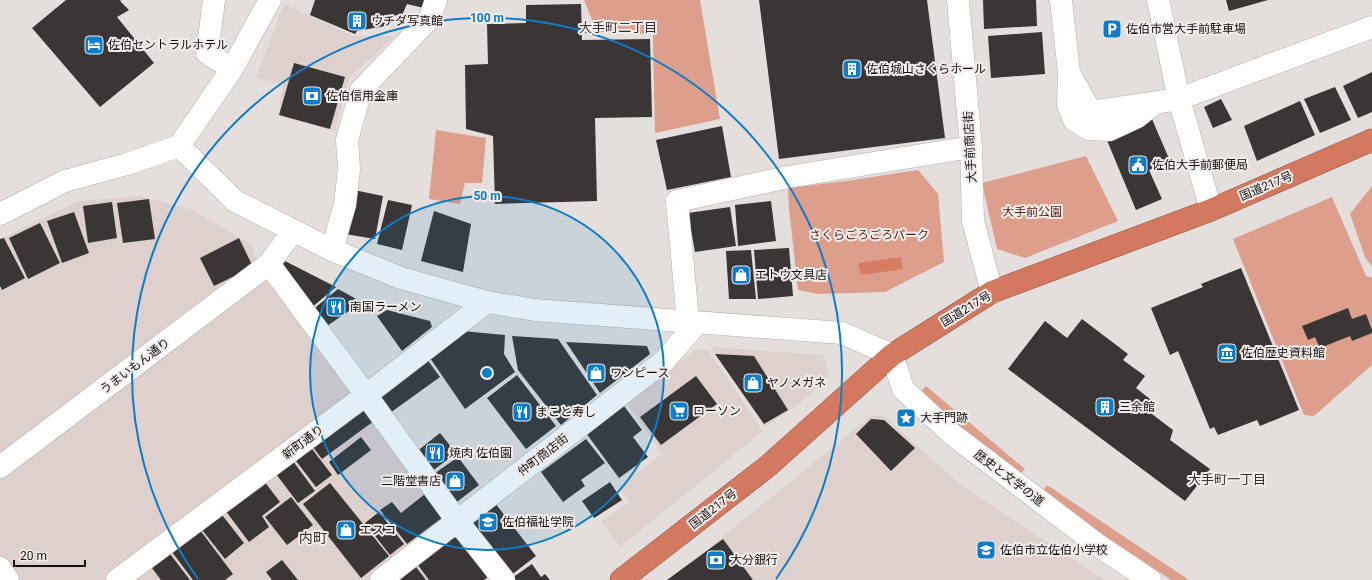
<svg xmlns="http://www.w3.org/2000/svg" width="1372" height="580" font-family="Roboto,'Noto Sans JP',sans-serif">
<rect width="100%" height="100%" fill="#e4dfdd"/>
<path fill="#ded0cc" d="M284,4L353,36H395L350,77L335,131L279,116L280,101L283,84L256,78Z
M141,196L193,210L252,245L258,264L0,463V239L79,201Z
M269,268L361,394L111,580H13L0,562V471Z
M711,347L823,355L829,375L808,397L767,426L764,427Z
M695,350H708L763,431L620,547L601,521L629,503L619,486L662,454L626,402Z
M366,400L499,580H124Z
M871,416H884L963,487L1105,580H670Z"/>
<path fill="#dd9e8c" d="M584,0H700L720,119L655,133L653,34L597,32Z
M436,130L486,138L482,183H465L460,204L429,199Z
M1086,156L1118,221L1025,258L997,249L982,183Z
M918,170L938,194L944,262L885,292L818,294L798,290L789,208L788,188L846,181Z
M1372,186V267L1365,257L1350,214Z
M1332,197L1366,276L1372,278V365L1314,416L1304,415L1233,239Z
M926,386L1025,469L1018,477L920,393Z
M1047,485L1189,580H1171L1041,493Z"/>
<path fill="#d57c62" d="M901,257L903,269L861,275L858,263Z"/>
<path fill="#3a3635" d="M66,0H121L120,1L129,10L117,17L154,63L100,107L32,28Z
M315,0H428L424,8L407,4L402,15H396L385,26L357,31L355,34L310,15Z
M759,0H927L945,138L779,159Z
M983,0H1036L1037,26L984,29Z
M1226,0H1268L1229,11Z
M581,4L582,40L650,39L652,117L595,118L597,201L495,204L493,136L466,129L465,65L488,64L487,24L526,23V5Z
M1042,32L1045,74L991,78L988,36Z
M294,63L345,77L330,129L279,115Z
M1372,72V112L1358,118L1343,86Z
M1335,87L1351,120L1320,133L1304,99Z
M1221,99L1232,120L1213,128L1204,107Z
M1300,101L1315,135L1257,161L1244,126Z
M1152,119L1170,161L1149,170L1162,199L1136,210L1106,138Z
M722,126L731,177L667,190L656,140Z
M354,190L383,196L375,239L345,234Z
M149,199L155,239L123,243L117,203Z
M388,200L412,205L402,250L377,244Z
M771,201L776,241L738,246L735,205Z
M112,202L117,238L88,243L83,206Z
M730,207L736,246L695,252L688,213Z
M434,211L471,224L463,272L421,261Z
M74,212L89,253L62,263L47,221Z
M40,223L60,263L28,279L9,238Z
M4,238L25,278L2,290L0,286V239Z
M239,238L253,267L214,286L200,258Z
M789,248L793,296L758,299L754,250Z
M751,250L756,299H729L726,251Z
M283,260L336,287L310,309L277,266Z
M1241,268L1299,410L1260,426L1257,420L1218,435L1214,427L1210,429L1178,351L1170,355L1151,308L1203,287L1201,284Z
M338,289L362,302L324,328L311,311Z
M1348,308L1352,319L1366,314L1372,330V333L1352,341L1350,336L1320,348L1315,337L1308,340L1302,326Z
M387,310L430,321L432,327L402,351L377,316Z
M1082,319L1128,354L1123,360L1145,376L1136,388L1155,403L1148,411L1173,430L1170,440L1210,469L1185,501L1008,369L1045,321L1067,338Z
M462,331L505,335L504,354L515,372L465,409L430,358Z
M512,336L558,339L597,395L561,425L518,370Z
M566,342L647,346L650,354L600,393Z
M715,354L754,356L788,410L764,424Z
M426,358L440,377L390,413L377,394Z
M517,375L556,426L526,449L487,398Z
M696,376L717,404L661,445L640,417Z
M361,404L374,421L322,459L309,442Z
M624,406L642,430L633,437L648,457L619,478L586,433Z
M871,419L884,420L915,448L891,471L856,434Z
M440,433L456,453L431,472L415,453Z
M361,437L371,450L338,475L329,462Z
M586,439L605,463L581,480L585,486L563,502L541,472Z
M309,445L332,475L316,487L293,457Z
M290,457L315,491L298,503L273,470Z
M458,457L479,485L453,505L431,476Z
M261,477L280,502L262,516L269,527L249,542L222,506Z
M610,482L622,500L594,518L582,501Z
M330,483L389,556L361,578L303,504Z
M425,494L443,517L407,544L380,510L392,502L401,513Z
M291,497L313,525L287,545L265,517Z
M495,503L536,556L510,576L469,523Z
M219,511L244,543L225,559L199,526Z
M379,512L404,544L390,555L365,523Z
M197,526L233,574L225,580H193L169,548Z
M454,531L489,576L484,580H429L415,561Z
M723,539L753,580H667Z
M167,550L190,580H161L149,564Z
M282,560L298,580H272L266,572Z
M413,563L426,580H391Z
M532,564L541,577L545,574L550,580H514L512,578Z"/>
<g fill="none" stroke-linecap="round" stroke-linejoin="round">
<g stroke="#b4aead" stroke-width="23">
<path id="minor" d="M214,0L207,53L232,69
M958,0L971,147L973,221L992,292
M1061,0L1069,73L1091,112L1179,99L1372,27
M1158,0L1179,99L1211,210
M1069,74L1068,105L1074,120L1089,129L1109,130L1137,117L1151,106
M179,146L232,69L270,0
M0,214L65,181L127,164L179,146L235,201L332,250L401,278L487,302L535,310L842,333L892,355L903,389L953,435L1102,548L1150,580
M332,250L345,204L349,169L347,140L361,90L430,18L436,0
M269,264L366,395L458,522L504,580
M688,321L677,201L788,177L971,147
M0,467L269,264L293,231
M0,568L8,580
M117,580L366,395L487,302
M381,580L664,361L698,322"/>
</g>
<g stroke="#8f5544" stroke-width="23">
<path id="highway" d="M621,580L768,466L892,355L992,292L1211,210L1372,140"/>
</g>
<use href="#minor" stroke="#fff" stroke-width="22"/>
<use href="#highway" stroke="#d37960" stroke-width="22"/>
</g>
<circle cx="487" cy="373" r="177" fill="#0e7cc6" fill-opacity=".12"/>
<g fill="none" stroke="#0e7cc6" stroke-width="2">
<circle cx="487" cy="373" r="177"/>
<path d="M198 579A355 355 0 1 1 776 579"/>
</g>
<defs>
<g id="building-square" transform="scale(1)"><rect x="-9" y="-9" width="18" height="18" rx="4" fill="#0e7cc6" stroke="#f2eceb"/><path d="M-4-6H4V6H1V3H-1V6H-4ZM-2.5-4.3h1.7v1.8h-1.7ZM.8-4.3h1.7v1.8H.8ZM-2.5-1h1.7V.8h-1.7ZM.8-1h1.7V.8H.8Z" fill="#fff"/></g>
<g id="parking-square" transform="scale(1)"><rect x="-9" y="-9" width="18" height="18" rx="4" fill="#0e7cc6" stroke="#f2eceb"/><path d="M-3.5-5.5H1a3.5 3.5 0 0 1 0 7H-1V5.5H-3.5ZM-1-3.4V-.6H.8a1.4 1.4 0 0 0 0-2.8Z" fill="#fff"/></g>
<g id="hotel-square" transform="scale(1)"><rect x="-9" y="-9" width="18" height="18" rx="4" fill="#0e7cc6" stroke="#f2eceb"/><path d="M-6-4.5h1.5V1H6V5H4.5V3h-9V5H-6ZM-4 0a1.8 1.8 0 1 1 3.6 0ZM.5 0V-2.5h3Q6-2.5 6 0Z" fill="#fff"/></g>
<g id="bank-square" transform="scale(1)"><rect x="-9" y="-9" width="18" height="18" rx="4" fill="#0e7cc6" stroke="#f2eceb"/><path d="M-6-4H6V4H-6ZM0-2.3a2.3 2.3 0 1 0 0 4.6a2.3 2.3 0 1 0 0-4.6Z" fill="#fff"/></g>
<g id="civic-square" transform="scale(1)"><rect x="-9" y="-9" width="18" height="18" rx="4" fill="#0e7cc6" stroke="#f2eceb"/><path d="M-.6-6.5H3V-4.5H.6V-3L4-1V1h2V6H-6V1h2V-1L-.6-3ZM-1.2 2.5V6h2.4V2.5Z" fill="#fff"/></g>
<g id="shop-square" transform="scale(1)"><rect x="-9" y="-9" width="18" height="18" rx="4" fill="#0e7cc6" stroke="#f2eceb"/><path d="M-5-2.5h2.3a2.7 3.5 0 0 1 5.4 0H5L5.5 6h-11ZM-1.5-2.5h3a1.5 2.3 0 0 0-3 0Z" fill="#fff"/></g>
<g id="restaurant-square" transform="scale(1)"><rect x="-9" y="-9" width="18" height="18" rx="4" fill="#0e7cc6" stroke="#f2eceb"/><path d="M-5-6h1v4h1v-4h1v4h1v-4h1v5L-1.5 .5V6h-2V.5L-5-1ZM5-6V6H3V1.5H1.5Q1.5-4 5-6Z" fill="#fff"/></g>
<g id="museum-square" transform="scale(1)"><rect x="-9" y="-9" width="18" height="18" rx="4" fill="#0e7cc6" stroke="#f2eceb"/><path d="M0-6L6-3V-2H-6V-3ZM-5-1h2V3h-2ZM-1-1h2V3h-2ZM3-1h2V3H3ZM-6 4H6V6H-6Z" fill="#fff"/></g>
<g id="supermarket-square" transform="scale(1)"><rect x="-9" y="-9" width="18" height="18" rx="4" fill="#0e7cc6" stroke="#f2eceb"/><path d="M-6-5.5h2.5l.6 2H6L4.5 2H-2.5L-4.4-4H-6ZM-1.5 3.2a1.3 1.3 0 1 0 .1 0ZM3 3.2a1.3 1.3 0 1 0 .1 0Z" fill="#fff"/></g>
<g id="sight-square" transform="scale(1)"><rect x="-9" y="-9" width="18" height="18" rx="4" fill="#0e7cc6" stroke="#f2eceb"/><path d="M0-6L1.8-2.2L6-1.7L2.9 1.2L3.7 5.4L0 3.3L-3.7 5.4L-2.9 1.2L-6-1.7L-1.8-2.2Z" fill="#fff"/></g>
<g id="school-square" transform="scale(1)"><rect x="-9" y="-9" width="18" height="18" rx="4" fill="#0e7cc6" stroke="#f2eceb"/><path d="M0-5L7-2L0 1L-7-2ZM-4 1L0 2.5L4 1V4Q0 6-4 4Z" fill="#fff"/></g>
</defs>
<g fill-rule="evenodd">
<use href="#building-square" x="357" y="21"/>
<use href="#parking-square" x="1112" y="29"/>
<use href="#hotel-square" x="94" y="45"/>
<use href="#building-square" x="852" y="69"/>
<use href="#bank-square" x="312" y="96"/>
<use href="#civic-square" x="1138" y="165"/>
<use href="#shop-square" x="741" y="275"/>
<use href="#restaurant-square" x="336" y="307"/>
<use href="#museum-square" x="1227" y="353"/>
<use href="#shop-square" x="596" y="373"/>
<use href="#shop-square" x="753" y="383"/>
<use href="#building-square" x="1105" y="407"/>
<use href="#supermarket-square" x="679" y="411"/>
<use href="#restaurant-square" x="522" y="412"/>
<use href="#sight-square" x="906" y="418"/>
<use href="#restaurant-square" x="435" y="453"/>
<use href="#shop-square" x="455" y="481"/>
<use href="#school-square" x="488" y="522"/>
<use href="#shop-square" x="346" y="530"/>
<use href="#school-square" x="986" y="550"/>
<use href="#bank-square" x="716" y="560"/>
</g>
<g text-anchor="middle" stroke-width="4" stroke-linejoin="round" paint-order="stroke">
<g font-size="12" fill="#121110" stroke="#f2eceb" text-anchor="start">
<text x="371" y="25">ウチダ写真館</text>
<text x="1126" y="33">佐伯市営大手前駐車場</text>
<text x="108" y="49">佐伯セントラルホテル</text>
<text x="866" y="73">佐伯城山さくらホール</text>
<text x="326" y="100">佐伯信用金庫</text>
<text x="1152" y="169">佐伯大手前郵便局</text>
<text x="755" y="279">エトウ文具店</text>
<text x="350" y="311">南国ラーメン</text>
<text x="1241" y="357">佐伯歴史資料館</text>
<text x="610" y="377">ワンピース</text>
<text x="767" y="387">ヤノメガネ</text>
<text x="1119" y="411">三余館</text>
<text x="693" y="415">ローソン</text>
<text x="536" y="416">まこと寿し</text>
<text x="920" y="422">大手門跡</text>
<text x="449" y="457">焼肉 佐伯園</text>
<text x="441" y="485" text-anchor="end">二階堂書店</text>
<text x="502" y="526">佐伯福祉学院</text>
<text x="360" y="534">エスコ</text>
<text x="1000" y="554">佐伯市立佐伯小学校</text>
<text x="730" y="564">大分銀行</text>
</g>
<g font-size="12" fill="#121110" stroke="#f2eceb">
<text transform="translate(970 147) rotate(-93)" y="4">大手前商店街</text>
<text transform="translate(1266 186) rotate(-23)" y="4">国道217号</text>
<text transform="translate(966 309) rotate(-31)" y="4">国道217号</text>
<text transform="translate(135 366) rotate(-37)" y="4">うまいもん通り</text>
<text transform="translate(303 442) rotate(-37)" y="4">新町通り</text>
<text transform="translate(543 455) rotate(-38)" y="4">仲町商店街</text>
<text transform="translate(1009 478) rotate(37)" y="4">歴史と文学の道</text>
<text transform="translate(713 509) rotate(-38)" y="4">国道217号</text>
</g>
<g font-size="12" fill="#551c0c" stroke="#f2eceb">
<text x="1032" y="216">大手前公園</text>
<text x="869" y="239">さくらごろごろパーク</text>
</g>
<g font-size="13" fill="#35312f" stroke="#f2eceb">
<text x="618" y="32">大手町二丁目</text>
<text x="1227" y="484">大手町一丁目</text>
</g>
<g font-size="14" fill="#35312f" stroke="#f2eceb">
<text x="313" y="543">内町</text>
</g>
</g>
<circle cx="487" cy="373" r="6" fill="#0e7cc6" stroke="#f2eceb" stroke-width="2"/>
<g font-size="12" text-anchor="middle" font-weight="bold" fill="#0e7cc6" stroke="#f2eceb" stroke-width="4" stroke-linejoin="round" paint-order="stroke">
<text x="487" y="22">100 m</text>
<text x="487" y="200">50 m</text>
</g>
<path d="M14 560v6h71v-6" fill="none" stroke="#121110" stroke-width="2"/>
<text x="20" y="560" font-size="12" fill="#121110" stroke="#f2eceb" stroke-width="3" paint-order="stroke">20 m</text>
</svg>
